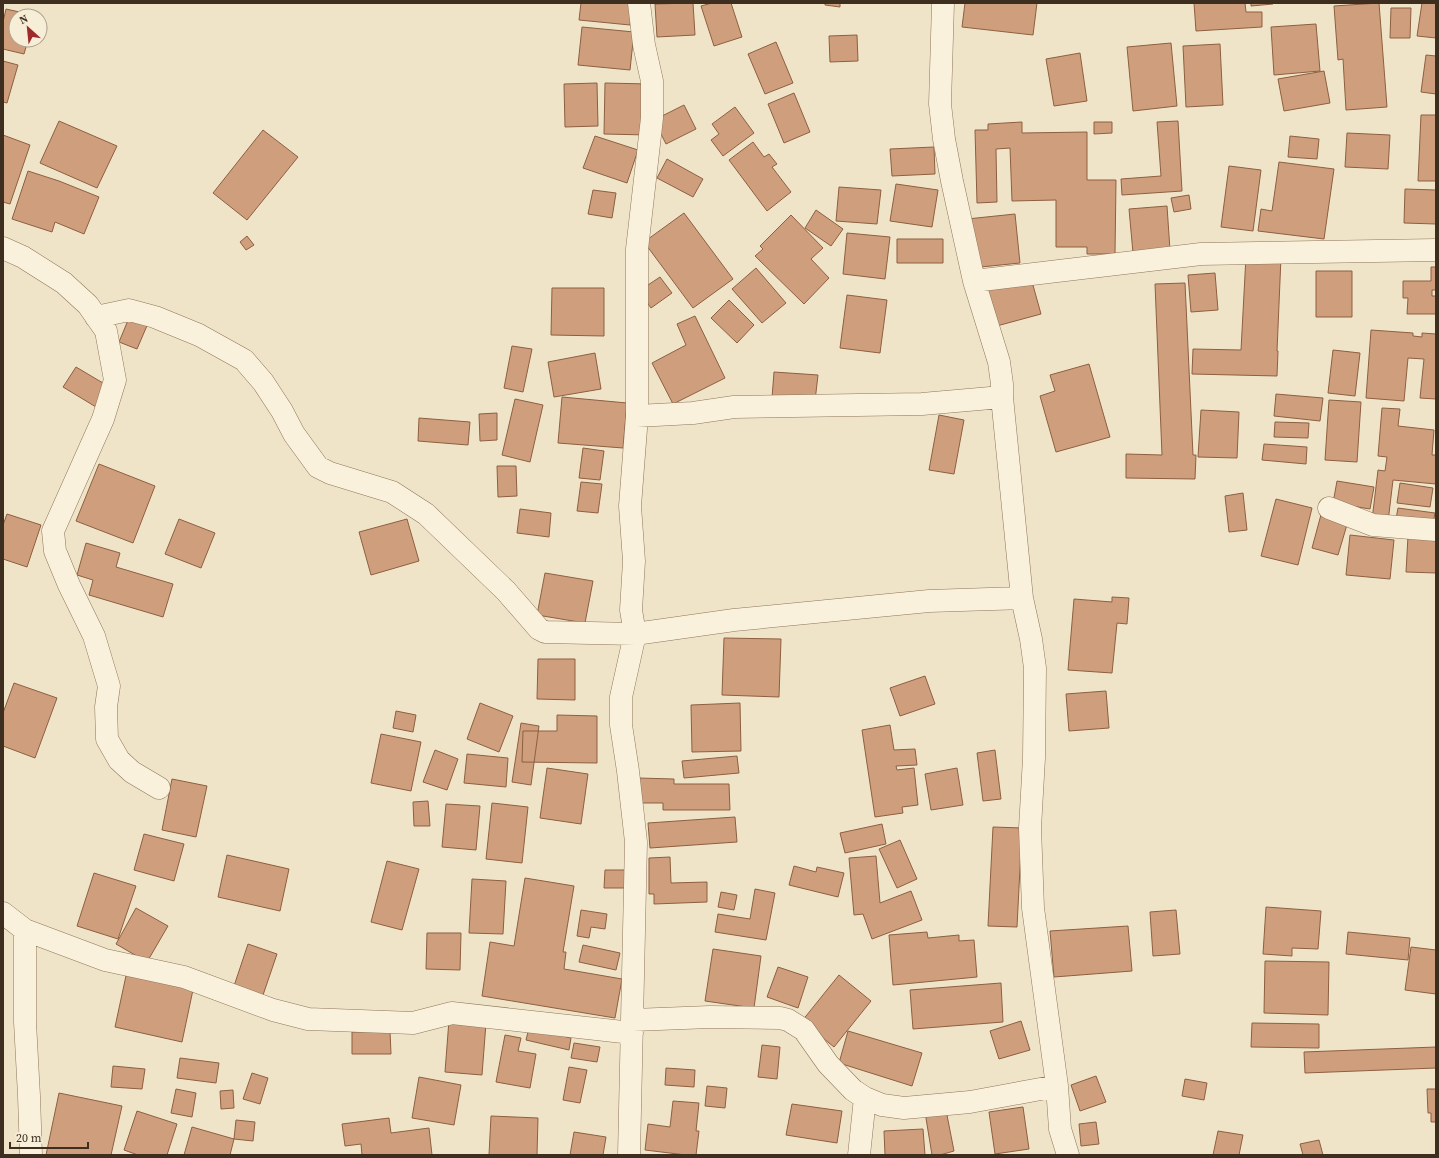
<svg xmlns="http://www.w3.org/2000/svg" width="1439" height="1158" font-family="'Source Serif 4',serif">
<rect width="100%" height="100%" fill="#f0e4c8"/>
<path fill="#cf9f7d" stroke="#8d5f41" d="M581,3H633L630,25L579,20Z
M693,3L695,35L657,37L655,4Z
M712,3H731L742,37L714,46L701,6Z
M825,3H840V7L825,5Z
M965,3H1037L1033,35L962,27Z
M1194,3H1245L1246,12H1262V27L1196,31Z
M1251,3H1273V4L1251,6Z
M1379,3L1387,107L1346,110L1343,59L1338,60L1334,6Z
M1422,3H1436V38L1417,36Z
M1391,8H1411L1410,38H1390Z
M6,9L33,15V16H16V40H28L24,54L3,49V22Z
M1316,24L1320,71L1274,75L1271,27Z
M582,27L634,32L630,70L578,65Z
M857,35L858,61L830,62L829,36Z
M776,42L793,83L765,94L748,54Z
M1171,43L1177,106L1133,111L1127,47Z
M1220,44L1223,105L1186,107L1183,46Z
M1080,53L1087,101L1054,106L1046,59Z
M1426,55L1436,56V94L1421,92Z
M3,61L18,65L7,103L3,102Z
M1324,71L1330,103L1284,111L1278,79Z
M597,83L598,126L565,127L564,84Z
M605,83L649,84L648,135L604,134Z
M794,93L810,132L784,143L768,104Z
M684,105L696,129L666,144L654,120Z
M735,107L754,133L723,156L711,140L719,134L712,124Z
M1421,115H1436V181H1418Z
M59,121L117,146L97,188L40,163Z
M1178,121L1182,191L1122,195L1121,179L1161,176L1157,122Z
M1022,122V133L1087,132V180H1116L1115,254H1087V247H1056V200L1012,201L1010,148L996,149L997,202L977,203L975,130H988V124Z
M1094,122H1112V133L1094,134Z
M263,130L298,157L247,220L213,193Z
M1347,133L1390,135L1388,169L1345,167Z
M3,135L30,145L10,204L3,202Z
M595,136L638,150L627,183L583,168Z
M1290,136L1319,139L1317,159L1288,157Z
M753,142L764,157L769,154L777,164L772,167L791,192L767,211L729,160Z
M934,147L935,174L892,176L890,149Z
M667,159L703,179L693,197L657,178Z
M1279,162L1334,169L1324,239L1258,231L1261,209L1272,211Z
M1229,166L1261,170L1253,231L1221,227Z
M28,171L59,181L99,197L84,234L55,222L52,232L12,219Z
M896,184L938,190L932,227L890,221Z
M839,187L881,190L877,224L836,221Z
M1405,189L1436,190V224L1404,223Z
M593,190L616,193L612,218L588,214Z
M1189,195L1191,209L1174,212L1171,198Z
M1167,206L1170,250L1133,253L1129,209Z
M816,210L843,229L831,246L805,228Z
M684,213L733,279L693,308L644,242Z
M1015,214L1020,263L971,268L967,219Z
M791,215L823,248L811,259L829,278L804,304L755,256L763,249L760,246Z
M847,233L890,237L885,279L843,274Z
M247,236L254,245L246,250L240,242Z
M897,239H943V263H897Z
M1246,256L1281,257L1277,351H1278L1277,376L1192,374L1193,349L1241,350Z
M1431,267H1436V290H1432V296H1436V314H1407L1408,298H1403V281H1431Z
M756,268L786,303L762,323L732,289Z
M1316,271H1352V317H1316Z
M1215,273L1218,310L1191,312L1188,275Z
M660,277L672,293L651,308L639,291Z
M1031,278L1041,314L993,327L984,290Z
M1185,283L1193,455H1196L1195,479L1126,478V454L1162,455L1155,284Z
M552,288H604V336L551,335Z
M847,295L887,300L880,353L840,348Z
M729,300L754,325L737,343L711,318Z
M131,313L149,321L137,349L119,342Z
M695,316L725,378L673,404L652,363L686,345L677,324Z
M1371,330L1413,333V336L1422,337V333L1436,334V399L1420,398L1424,359L1408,358L1404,401L1366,398Z
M512,346L532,349L523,392L504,388Z
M1333,350L1360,353L1355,396L1328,393Z
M595,353L601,389L554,397L548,362Z
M1089,364L1110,437L1056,452L1040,396L1055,391L1050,375Z
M76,367L108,386L96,407L63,387Z
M774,372L818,375L815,401L772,398Z
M1276,394L1323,398L1320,421L1274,416Z
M562,397L627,403L623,448L558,443Z
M515,399L543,405L530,462L502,455Z
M1329,400L1361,402L1357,462L1325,460Z
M1382,408L1400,409L1398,426L1434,430L1432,455H1436V484L1393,480L1388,522L1372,520L1378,470L1385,471L1387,457L1378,456Z
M1201,410L1239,412L1237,458L1198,457Z
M497,413V440L480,441L479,414Z
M939,415L964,420L954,474L929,470Z
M419,418L470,422L468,445L418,441Z
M1275,422L1309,423L1308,438L1274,437Z
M1264,444L1307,447L1306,464L1262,460Z
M583,448L604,451L600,480L579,478Z
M99,464L155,486L133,543L76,521Z
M497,466H516L517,496L498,497Z
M1337,481L1374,487L1370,509L1333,503Z
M581,482L602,484L598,513L577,511Z
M1400,483L1433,488L1430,507L1397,503Z
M1243,493L1247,530L1229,532L1225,496Z
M1276,499L1312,508L1298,565L1261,556Z
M1398,508L1435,513L1433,524L1396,519Z
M520,509L551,513L549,537L517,533Z
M1322,511L1349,518L1338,555L1312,548Z
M7,514L41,525L27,567L3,559V525Z
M179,519L215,533L201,568L165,554Z
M407,519L419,561L371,575L359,532Z
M1350,535L1394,540L1390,579L1346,575Z
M1408,536L1436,538V573L1406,572Z
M86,543L120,553L116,567L173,584L163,617L89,595L93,580L77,575Z
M545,573L593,581L585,623L537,615Z
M1112,597L1129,598L1127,624L1117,623L1112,673L1068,670L1074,599L1112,602Z
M724,638L781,639L779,697L722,695Z
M538,659H575V700L537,699Z
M925,676L935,704L900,716L890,688Z
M14,683L57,698L35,758L3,746V713Z
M1106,691L1109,728L1069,731L1066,694Z
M480,703L513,716L499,752L467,739Z
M740,703L741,751L692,752L691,705Z
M396,711L416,715L413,732L393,728Z
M557,715L597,716V763L522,762L523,731H557Z
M521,723L539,726L531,785L512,782Z
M890,725L894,750L915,749L917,765L896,766L897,770L914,768L918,805L902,807L903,813L875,817L862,730Z
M381,734L421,742L411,791L371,783Z
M435,750L458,759L447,790L423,782Z
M995,750L1001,799L983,801L977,753Z
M467,754L508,758L506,787L464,783Z
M737,756L739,773L684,778L682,761Z
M547,768L588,774L581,824L540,818Z
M957,768L963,805L931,810L925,774Z
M638,778L674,779V784H729L730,810H663V803H637Z
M172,779L207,786L196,837L162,830Z
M428,801L430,826H414L413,802Z
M492,803L528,807L522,863L486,859Z
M446,804L480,806L476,850L442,847Z
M735,817L737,842L650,848L648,823Z
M882,824L886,844L845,853L840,833Z
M993,827L1022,828L1017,927L988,926Z
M144,834L184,844L174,881L134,870Z
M900,840L917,879L897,888L879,849Z
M227,855L289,869L280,911L218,897Z
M876,856L880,903L911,891L922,920L872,939L863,914L854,915L849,858Z
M670,857L671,883L707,882V902L654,904V894H649V858Z
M387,861L419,869L402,930L371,922Z
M794,866L816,872L817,867L844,873L838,897L789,885Z
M605,870H627V888H604Z
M94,873L136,886L118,939L77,926Z
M525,878L574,886L563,952H566L564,969L622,979L615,1018L482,996L490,942L514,946Z
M472,879L506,881L503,934L469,933Z
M755,889L775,893L766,940L715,932L718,914L750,919Z
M721,892L737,895L734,910L718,907Z
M1266,907L1321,911L1318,949L1292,948V956L1263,954Z
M136,908L168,926L147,962L116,944Z
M581,910L607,914L605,929L591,927L589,938L577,936Z
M1176,910L1180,954L1153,956L1150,912Z
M1128,926L1132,971L1054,977L1050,931Z
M927,932L928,938L959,935V941L974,940L977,977L893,985L889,935Z
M1348,932L1410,938L1408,960L1346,954Z
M427,933H461L460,970L426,969Z
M248,944L277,954L262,998L233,989Z
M583,945L620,953L616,970L579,962Z
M1411,947L1436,950V994L1405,990Z
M713,949L761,956L754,1008L705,1001Z
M1265,961L1329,962L1328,1015L1264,1013Z
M778,967L808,977L798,1008L767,997Z
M127,971L194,985L182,1042L115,1027Z
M839,975L871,1001L834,1047L802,1021Z
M1001,983L1003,1022L913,1029L910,990Z
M449,1020L486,1023L482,1075L445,1072Z
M1021,1021L1030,1050L999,1059L990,1031Z
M1252,1023L1319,1024V1048L1251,1047Z
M529,1028L571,1038L569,1050L526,1040Z
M390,1031L391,1054H352V1032Z
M848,1031L922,1053L912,1086L839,1063Z
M505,1035L521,1038L518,1051L536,1054L530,1088L496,1082Z
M574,1043L600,1047L597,1062L571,1058Z
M762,1045L780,1047L777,1079L758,1077Z
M1436,1047V1068L1305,1073L1304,1052Z
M180,1058L219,1063L216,1083L177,1078Z
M113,1066L145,1069L142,1089L111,1087Z
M569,1067L587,1070L580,1103L563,1100Z
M666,1068L695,1070L694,1087L665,1085Z
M252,1073L268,1078L260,1104L243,1099Z
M1096,1076L1106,1102L1080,1111L1071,1085Z
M419,1077L461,1085L454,1125L412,1118Z
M1185,1079L1207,1083L1204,1100L1182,1096Z
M707,1086L727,1088L725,1108L705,1106Z
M176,1089L196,1093L192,1117L171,1113Z
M1427,1089H1436V1122H1431V1113H1428Z
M233,1090L234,1108L221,1109L220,1091Z
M59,1093L122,1106L111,1155H46Z
M673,1101L699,1103L696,1131H699L696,1155H686L645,1150L648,1124L670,1127Z
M792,1104L842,1111L837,1143L786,1135Z
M1023,1107L1029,1149L995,1154L989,1112Z
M946,1110L954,1151L940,1155H932L925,1112Z
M137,1111L177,1124L167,1155H138L124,1150Z
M491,1116L538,1118L537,1155H489Z
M389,1118L391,1133L429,1128L432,1155H362L361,1144L345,1146L342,1124Z
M236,1120L255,1122L253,1141L234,1139Z
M1096,1122L1099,1144L1081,1146L1079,1124Z
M192,1127L234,1139L230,1155H184Z
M923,1129L925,1155H885L884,1131Z
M1218,1131L1243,1135L1239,1155H1213Z
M574,1132L606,1137L603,1155H570Z
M1319,1140L1323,1155H1303L1300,1144Z"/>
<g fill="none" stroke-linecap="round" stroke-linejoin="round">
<g stroke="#8d765c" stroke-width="23">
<path id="minor" d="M943,3L940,104L944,139L952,181L974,281L999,362L1002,384V397L1022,598L1031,639L1035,668L1034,758L1030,828L1033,908L1057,1086L1060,1129L1068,1155
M3,248L23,257L64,283L88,305L106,331L115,380L103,419L53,531L55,551L69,585L94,636L109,686L106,707L107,739L119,760L132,772L159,788
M974,281L1201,254L1436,250
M96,317L129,310L155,317L199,335L244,360L263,382L282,411L294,434L318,467L330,473L392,492L426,514L506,591L539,629L545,632L635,634L734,620L929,601L1022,598
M637,416L693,413L734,407L922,404L1002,397
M1329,508L1373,525L1436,530
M3,913L25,930L105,960L184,977L273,1010L308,1019L413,1023L452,1013L632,1033
M25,930V1022L29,1096L31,1155
M633,1020L710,1017L780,1018L788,1020L804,1030L828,1064L853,1090L865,1098L882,1105L904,1108L970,1102L1057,1086
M629,1155L636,842L628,771L621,725V697L635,634L631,610L634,561L630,506L637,416V249L652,118V81L644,45L639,3
M859,1155L865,1098"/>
</g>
<use href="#minor" stroke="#faf1dc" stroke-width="22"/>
</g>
<rect width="1439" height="1158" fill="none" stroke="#3d2e20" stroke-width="8"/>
<g transform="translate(28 28) rotate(333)"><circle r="19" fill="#f7eed8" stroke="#ada18e"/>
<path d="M0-3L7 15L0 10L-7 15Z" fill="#9e2a2b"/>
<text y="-6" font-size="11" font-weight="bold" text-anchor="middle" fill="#3d2e20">N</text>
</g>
<path d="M10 1142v6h78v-6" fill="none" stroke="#3d2e20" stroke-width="2"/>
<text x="16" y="1142" font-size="12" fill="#3d2e20" stroke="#f7eed8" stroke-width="3" paint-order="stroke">20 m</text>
</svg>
